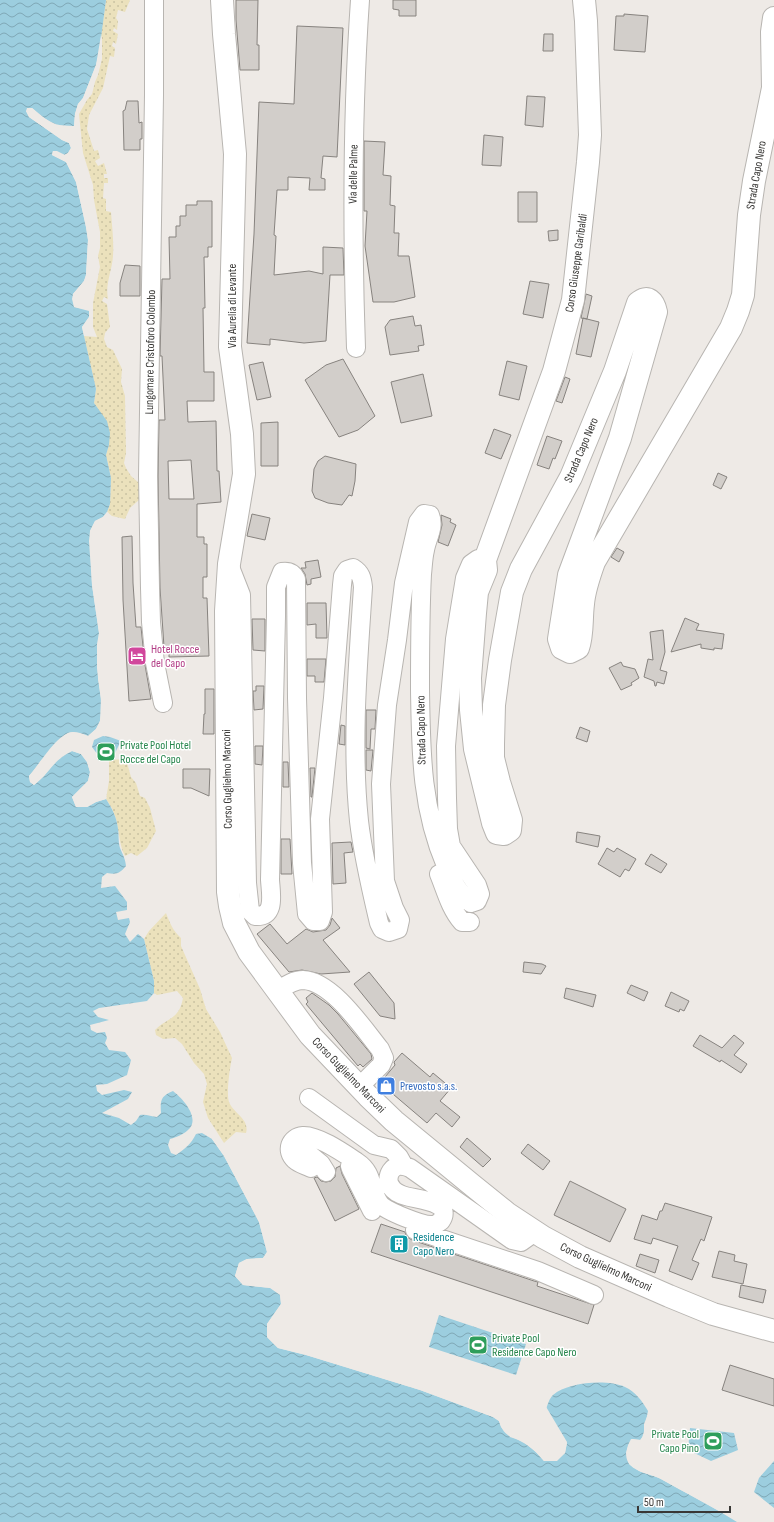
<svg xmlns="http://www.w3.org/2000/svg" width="774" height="1522" font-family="'Sofia Sans Condensed',sans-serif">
<defs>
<pattern id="sand-dots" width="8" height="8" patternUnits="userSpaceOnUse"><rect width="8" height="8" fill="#ebe1bc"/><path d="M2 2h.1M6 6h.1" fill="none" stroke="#cac2a2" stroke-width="1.8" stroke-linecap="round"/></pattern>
<pattern id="water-waves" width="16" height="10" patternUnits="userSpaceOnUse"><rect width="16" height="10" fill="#9ccedf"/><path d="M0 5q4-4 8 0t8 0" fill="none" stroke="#80a8b6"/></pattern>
</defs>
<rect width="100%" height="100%" fill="#eeeae6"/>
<path fill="url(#sand-dots)" d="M106,0H130L125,12L118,10L116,18L118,21L117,30L114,28L113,31L118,34L116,44L113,42L112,46L115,48L114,57L110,56L103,88L89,115L87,129L94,151L98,150L100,158L95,161L98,166L104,163L107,174H104V178H108V183H104L103,198L106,199V211L111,212C112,226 114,242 113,256C112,271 105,284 108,299L104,297L102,301L107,304L110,327L105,333L104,339L107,347L113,350L122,369L121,382L125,396L126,453L124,463L126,468L131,476L139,483V500L130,508L125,519L112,516L107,512L110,504L111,478L106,455L109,445L99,411L94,403L96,389L87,350L84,336L97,337L93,327V303L100,267L98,256L100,248V232L94,200L93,185L83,153L79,114L87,100L92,94L95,82L98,75L102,59V39L101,35Z
M126,759L131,777L136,783L140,796L145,798L150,808L156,831L147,848L137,856L131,853L125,856C120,846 120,839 118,829C117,818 112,807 106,799L109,781V760Z
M166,913C170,923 173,931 181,938V946L200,989L206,1009L220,1032L232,1058C230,1067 226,1093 229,1102C233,1113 250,1119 246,1133L236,1132L224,1143L208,1118L203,1102L207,1084L204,1074L194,1063L182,1044L175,1038L163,1039L156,1035L155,1030C168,1017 179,1020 183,998L177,991L157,995L154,993V981L144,939L149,931Z"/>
<path fill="url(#water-waves)" d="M0,0H106L99,53L96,65L83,98L78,104L75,114L74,126C53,127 47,120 32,108L26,111L29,117L62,140L69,143L71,148L68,153L64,155L53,151L52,155L66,162L76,182L86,227L88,240L86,275L84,281L73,294L74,307L89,310V317L82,327L96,389L94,403L107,421L110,433L109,445L106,455L111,478L110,504L107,512L103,517L95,521L90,531L92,585L99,633L97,644V668L102,709L100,721L96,729L88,736C84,734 78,732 73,732C58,732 39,765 29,776L30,782L34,785C50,773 52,761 72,751L81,754L87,762L90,772L88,781L72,797L76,807H87L96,802L106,799C112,808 117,818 118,829C119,835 118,841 120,848C123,855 125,858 126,866C120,873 117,875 107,873L102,877L101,888L115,886L127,902V910L116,912L118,920L129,918L130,922L125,934L130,942L138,934L144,939L154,981V993L147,1001L99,1008L93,1011L98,1017L109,1020L90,1025L91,1030L97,1033L105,1032L107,1038L105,1043L109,1050L125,1052L131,1060L127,1075L107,1084L96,1085L97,1091L102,1095L124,1090L132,1092L128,1099L102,1113L119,1118L131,1125L136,1121L140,1115C147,1114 151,1117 157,1117L161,1113C160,1100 161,1096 173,1091C182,1098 199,1116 190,1128C185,1134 177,1137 170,1139L168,1145L171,1153L176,1155C185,1149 191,1144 196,1134L202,1133L212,1139L224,1156L259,1222L267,1252L263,1258L247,1259L239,1263L235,1276L243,1285L271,1288L280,1294L281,1304L267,1324V1337L278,1348L306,1355L420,1390L493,1417L499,1421C504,1437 510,1435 522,1442C531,1446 538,1454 544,1461L557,1460L565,1453L567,1443L546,1409C548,1404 549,1399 553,1395C568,1382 607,1379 625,1387C636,1392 642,1401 648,1411C646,1420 645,1432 641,1440L632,1439C627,1447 623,1457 630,1465C638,1473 651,1474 661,1479C686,1493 712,1506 737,1522H0Z
M103,736L110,737L121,741L113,757L101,759L92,747L94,740Z
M439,1315L526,1344L516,1375L429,1347Z
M690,1428L734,1433L738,1450L711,1461L688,1450Z
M774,1461V1508L754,1492L759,1478Z"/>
<path fill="#eeeae6" d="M101,35L102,39L98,66L85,99L80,105L75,127L68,128L55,127L40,118L31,110L28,111L35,119L63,138L70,141L72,147L70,154L65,157L56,153L54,154L67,161L78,181L88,227L90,240L88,275L86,282L74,295V299L75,305L84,306L91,310V317L84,328L87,336H84L82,327L89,317V311L74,307L72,299L73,294L84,281L86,275L88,240L86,227L76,182L66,162L52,155L53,151H57L65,155L68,153L71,148L69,143L62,140L29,117L26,111L27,108H32L41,116L55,125L74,126L75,114L78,104L83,98L96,65Z
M107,512L109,513L104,518L96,522L92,532L91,541L94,585L101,633L99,656L100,678L103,698L102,721L98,731L89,737L73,734L68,735L45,759L32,777V781L34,782L42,775L51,763L61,754L72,749L82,752L89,761L92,772L89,782L75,798L78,805H86L96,800L107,797L106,799L96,802L87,807H76L72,797L88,781L90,772L87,762L81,754L72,751L62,756L52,764L44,776L34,785L30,782L29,776L51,749L68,733L73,732L88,736L96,729L100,721L101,698L98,679L97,656L99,633L92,585L89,541L90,531L95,521L103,517Z
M212,1139H214L226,1155L260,1221L269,1252L264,1260L248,1261L240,1265L237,1276L244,1283L271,1286L282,1294L283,1305L269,1325V1336L279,1346L306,1353L421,1388L494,1415L501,1419L503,1426L511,1435L523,1440L538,1450L545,1459H556L563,1452L565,1443L544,1410L545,1405L567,1442L565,1453L557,1461H544L536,1452L522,1441L510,1437L501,1427L499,1421L493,1417L420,1390L306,1355L278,1348L267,1337V1324L281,1304L280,1295L270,1288L243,1285L235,1276L239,1263L247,1259L263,1258L267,1252L259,1222L224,1156Z
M650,1409L645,1436L642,1441H633L630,1446L628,1453L631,1463L640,1469L660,1477L721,1510L739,1522L659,1478L639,1471L629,1464L626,1453L628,1445L631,1439L640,1440L644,1435V1424Z"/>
<path fill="#d2ceca" stroke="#87837f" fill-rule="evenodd" d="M236,0H258L257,45H259V70H240L236,20Z
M393,0H416V16H399V10L393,9Z
M624,14L648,16L645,52L614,50L616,16H624Z
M297,26L343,28L337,157L323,156L321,178L325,179V190H309L310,178L288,177V190H277L274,235L276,236L274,275L309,271L323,274V247L343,248L344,275H330L326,341L304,343L270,339V345L247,343L254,234L259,102L294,104Z
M544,34H553V51H543Z
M527,96L545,97L543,127L525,125Z
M127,101H138L139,123L142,122V139H140V150H124L123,111L125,110Z
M484,135L503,137L501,166L482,165Z
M364,141L385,142L383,175L391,176L390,205L395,206L394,233H399L398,256H409L415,297L394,302H373L365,246L367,211H364Z
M518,192H537V222H518Z
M197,201H212V247H208V257H204L205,308H203L204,372H214V401H187L188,422L216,421L217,471H219L221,502L197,504V537H204V544H207V577H203V598H207L209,656L169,657V646L164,647L160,588L158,476L159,420H165L162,356H160L162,279H170L169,237H176V226H180V216H186V205H197ZM191,460L194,499H169L168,461Z
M558,230V240L549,241L548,231Z
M125,265L140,266V296H120V283Z
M530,281L549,284L543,318L523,314Z
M586,294L592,296L587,319L581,318Z
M413,316L415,326L421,325L424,345L418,346L419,351L390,355L385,327L390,320Z
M583,318L599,322L591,357L576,354Z
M343,359L375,416L358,430L339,437L305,380L326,365Z
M507,361L527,366L519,400L499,395Z
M263,362L271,397L257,400L249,365Z
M423,374L432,416L401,423L391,382Z
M565,377L570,379L562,403L556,401Z
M278,422V466H261V423Z
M494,429L511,435L501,459L485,453Z
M547,436L562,441L555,459L553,458L549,469L537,465Z
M325,456L356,464L355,481L352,496L349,495L342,505L328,503L315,498L312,491L314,469L318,461Z
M718,473L727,477L721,489L713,485Z
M252,514L270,518L265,540L247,536Z
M441,515L451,519L450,522L456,525L448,546L438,542L442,525Z
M132,536L133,583L136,627H141L145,665L151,699L129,701L123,600L122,537Z
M617,548L624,552L619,562L611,557Z
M318,560L321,577L311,579V584L307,585L305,574L301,568H306L305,562Z
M307,603H326L327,638H316V624L307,625Z
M685,618L699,624L696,630L724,634L722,649L714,648V650L701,648V644L671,652Z
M252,619H265V651L253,650Z
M663,630L665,652L660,670L667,672L664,684L657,682L656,686H655L654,681L644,677L648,659L653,660L650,632Z
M307,659H326L324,682H315V676H307Z
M621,662L623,666L635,669L639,678L631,683L632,685L621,690L609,668Z
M256,686H264L263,709L254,710L253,691H256Z
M205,689H214V734H203L204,714H205Z
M366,710H376L375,729H371L370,749L366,748Z
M341,725L345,726V745L339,744Z
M580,727L590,731L587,742L576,738Z
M255,746H263L262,765L255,764Z
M366,750H373L371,771L366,770Z
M283,762H288L289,787H283Z
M310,768H315L312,797H311Z
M183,769H210L209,796L191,788H183Z
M577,832L600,836L598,847L576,842Z
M281,839H290L292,874H281Z
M351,842L353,852L344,853L346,883L333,884L332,843Z
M607,848L614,852L617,848L636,859L629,871L625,869L620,877L598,864Z
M651,854L667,864L661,873L645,864Z
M332,918L340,928L323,940L350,972L321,974L302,970L289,972L257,934L270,924L287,944L306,929L313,932L326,930L330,925Z
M524,962L542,964L546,966L541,974L523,972Z
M369,972L394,1003L395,1019L380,1016L354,984Z
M631,985L648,992L644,1001L627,993Z
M566,988L596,995L593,1007L564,998Z
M671,992L689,1001L684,1011L680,1009L679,1012L665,1006Z
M312,993L329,1005L338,1014L371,1054L372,1059L363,1067L360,1064L358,1066L306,1004L308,1002L306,998Z
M700,1035L722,1048L734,1035L744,1043L734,1055L747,1064L741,1073L721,1060L720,1062L693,1046Z
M402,1053L430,1077L433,1073L451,1088L440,1101L460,1117L452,1127L436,1113L427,1123L380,1083L395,1065L394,1062Z
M467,1138L491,1159L483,1167L460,1147Z
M528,1144L550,1161L543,1170L521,1153Z
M340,1166L342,1174L359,1209L335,1221L314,1178L317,1177L321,1181L326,1182L331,1181L335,1177L336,1168Z
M570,1181L626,1209L610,1242L554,1215Z
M665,1203L712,1217L704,1241L701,1239L692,1260L699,1263L692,1280L669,1271L678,1246L653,1238L651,1244L634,1239L642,1215L657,1220L660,1211H662Z
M381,1224L405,1232L407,1237L412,1240L534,1281L538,1282L537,1286L594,1305L588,1324L371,1252Z
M719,1251L735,1255L734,1261L747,1264L743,1284L712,1277Z
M640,1254L659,1260L655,1273L636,1266Z
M741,1285L766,1290L763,1303L739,1297Z
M730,1365L774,1379V1406L722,1390Z"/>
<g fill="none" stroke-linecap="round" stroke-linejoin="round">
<g stroke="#b8b5b1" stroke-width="20">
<path id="minor" d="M154,0V95L148,476L150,588L151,622L155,663L163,703
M356,348C352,232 352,116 360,0
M230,567L241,595L247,883L250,911L255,916C276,917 271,895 270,880L276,616V587L282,572C289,571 293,573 296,579L297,698L302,863L307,914L313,921H320L323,912L320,819L333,698L342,585L343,576L347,570L353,568C361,573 362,578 363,587C358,664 351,744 359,821C363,856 371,889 379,923L382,929L389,932L398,929L400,920L394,908L385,881L381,784L387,705L397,640L404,583L418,522L424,514L430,515C435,527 427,538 425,550C423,558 423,566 422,574C420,613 420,651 420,690C421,752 421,808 446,866C452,879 458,894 471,903L477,901L480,894L477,885L451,846L448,829L447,798L446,746L455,639L465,578L471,564L478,559L485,560
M439,874C446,891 450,908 462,922H470
M277,991C285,986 293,980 303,980C332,981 363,1028 380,1049L384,1058L381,1065L359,1087
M309,1098L374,1145L391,1149L399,1157L404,1166
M308,1137L303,1141L304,1150L321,1164L326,1172
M352,1159L350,1166L351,1169L372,1211
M311,1168C305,1165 299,1164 295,1160C285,1151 290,1137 303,1136C318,1135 345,1154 357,1162C375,1174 369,1190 380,1204C386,1211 423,1226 433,1225C436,1225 438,1223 441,1221C455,1199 410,1200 400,1194C395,1192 391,1188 389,1183C388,1179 389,1174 391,1171C396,1164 403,1165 410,1168L512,1240L521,1242L528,1237L532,1230
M415,1230L538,1271L594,1295"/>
</g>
<g stroke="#b8b5b1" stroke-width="24">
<path id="major" d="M222,0L224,34L235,154L230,347L242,434L244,474L229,564L226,611L228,892L230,906L234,923L249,952L310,1035L368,1096L394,1121L472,1185L508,1214L543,1237L580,1257L669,1296L713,1314L774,1331
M584,0L586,21L590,135L588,162L573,300L554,371L485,560L486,570L477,592L475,613L470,678L471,710L475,749L493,823L497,833L504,834L510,830L511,820L499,782L493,758V744L494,705L500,660L512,592L521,569L571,477L615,371L638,303C648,294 654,302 656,312L620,438L569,575L559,639L562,648L570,652L578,648C583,634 581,619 583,604C584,590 589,576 594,562L731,328L738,311L743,295L749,215L754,181L773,88L772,32L774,18"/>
</g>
<use href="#minor" stroke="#fff" stroke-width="18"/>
<use href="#major" stroke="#fff" stroke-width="22"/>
</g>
<defs>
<g id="hotel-square" transform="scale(1)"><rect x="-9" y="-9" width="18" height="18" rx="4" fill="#d1479c" stroke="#fff"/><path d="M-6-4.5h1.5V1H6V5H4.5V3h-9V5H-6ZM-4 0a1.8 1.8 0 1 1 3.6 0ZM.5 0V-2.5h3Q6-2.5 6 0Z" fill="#fff"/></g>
<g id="stadium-square" transform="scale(1)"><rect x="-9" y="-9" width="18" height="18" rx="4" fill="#2e9e5b" stroke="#fff"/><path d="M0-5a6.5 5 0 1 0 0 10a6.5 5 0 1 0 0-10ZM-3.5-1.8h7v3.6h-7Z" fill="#fff"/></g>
<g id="shop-square" transform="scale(1)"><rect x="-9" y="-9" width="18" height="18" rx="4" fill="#3f7fe0" stroke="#fff"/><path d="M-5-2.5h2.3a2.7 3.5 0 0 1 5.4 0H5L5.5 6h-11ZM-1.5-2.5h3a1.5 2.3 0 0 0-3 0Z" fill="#fff"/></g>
<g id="building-square" transform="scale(1)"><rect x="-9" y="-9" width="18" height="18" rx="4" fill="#0f9aa8" stroke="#fff"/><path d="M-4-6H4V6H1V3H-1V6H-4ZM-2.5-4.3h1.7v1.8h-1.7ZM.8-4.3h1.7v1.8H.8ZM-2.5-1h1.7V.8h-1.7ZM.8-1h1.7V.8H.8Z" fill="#fff"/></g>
</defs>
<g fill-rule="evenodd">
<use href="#hotel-square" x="137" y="656"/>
<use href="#stadium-square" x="106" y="752"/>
<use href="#shop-square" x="386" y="1086"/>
<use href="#building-square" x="399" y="1244"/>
<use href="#stadium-square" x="478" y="1345"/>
<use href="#stadium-square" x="713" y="1441"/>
</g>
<g text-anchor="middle" stroke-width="3" stroke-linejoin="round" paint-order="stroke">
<g font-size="12" fill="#393836" stroke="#fff">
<text transform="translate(353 174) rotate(-89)" y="4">Via delle Palme</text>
<text transform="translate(756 175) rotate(-80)" y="4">Strada Capo Nero</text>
<text transform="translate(576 263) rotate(-82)" y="4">Corso Giuseppe Garibaldi</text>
<text transform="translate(232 306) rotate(-90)" y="4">Via Aurelia di Levante</text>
<text transform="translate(150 352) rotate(-89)" y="4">Lungomare Cristoforo Colombo</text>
<text transform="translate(581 450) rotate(-67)" y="4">Strada Capo Nero</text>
<text transform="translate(421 730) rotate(-91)" y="4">Strada Capo Nero</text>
<text transform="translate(227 779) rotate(-91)" y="4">Corso Guglielmo Marconi</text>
<text transform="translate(349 1075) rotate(46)" y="4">Corso Guglielmo Marconi</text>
<text transform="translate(606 1267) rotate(25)" y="4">Corso Guglielmo Marconi</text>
</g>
<g font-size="12" fill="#b23c85" stroke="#fff" text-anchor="start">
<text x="151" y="653">Hotel Rocce<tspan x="151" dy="14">del Capo</tspan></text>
</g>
<g font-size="12" fill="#27864d" stroke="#fff" text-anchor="start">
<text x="120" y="749">Private Pool Hotel<tspan x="120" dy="14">Rocce del Capo</tspan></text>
<text x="492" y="1342">Private Pool<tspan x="492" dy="14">Residence Capo Nero</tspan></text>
<text x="699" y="1438" text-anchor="end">Private Pool<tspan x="699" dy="14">Capo Pino</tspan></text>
</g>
<g font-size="12" fill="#366cbe" stroke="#fff" text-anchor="start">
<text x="400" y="1090">Prevosto s.a.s.</text>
</g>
<g font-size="12" fill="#0d838f" stroke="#fff" text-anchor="start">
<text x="413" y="1241">Residence<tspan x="413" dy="14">Capo Nero</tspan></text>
</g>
</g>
<path d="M638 1506v6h92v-6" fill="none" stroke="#393836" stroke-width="2"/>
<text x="644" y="1506" font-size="12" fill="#393836" stroke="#ffffff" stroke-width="3" paint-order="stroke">50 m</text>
</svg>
